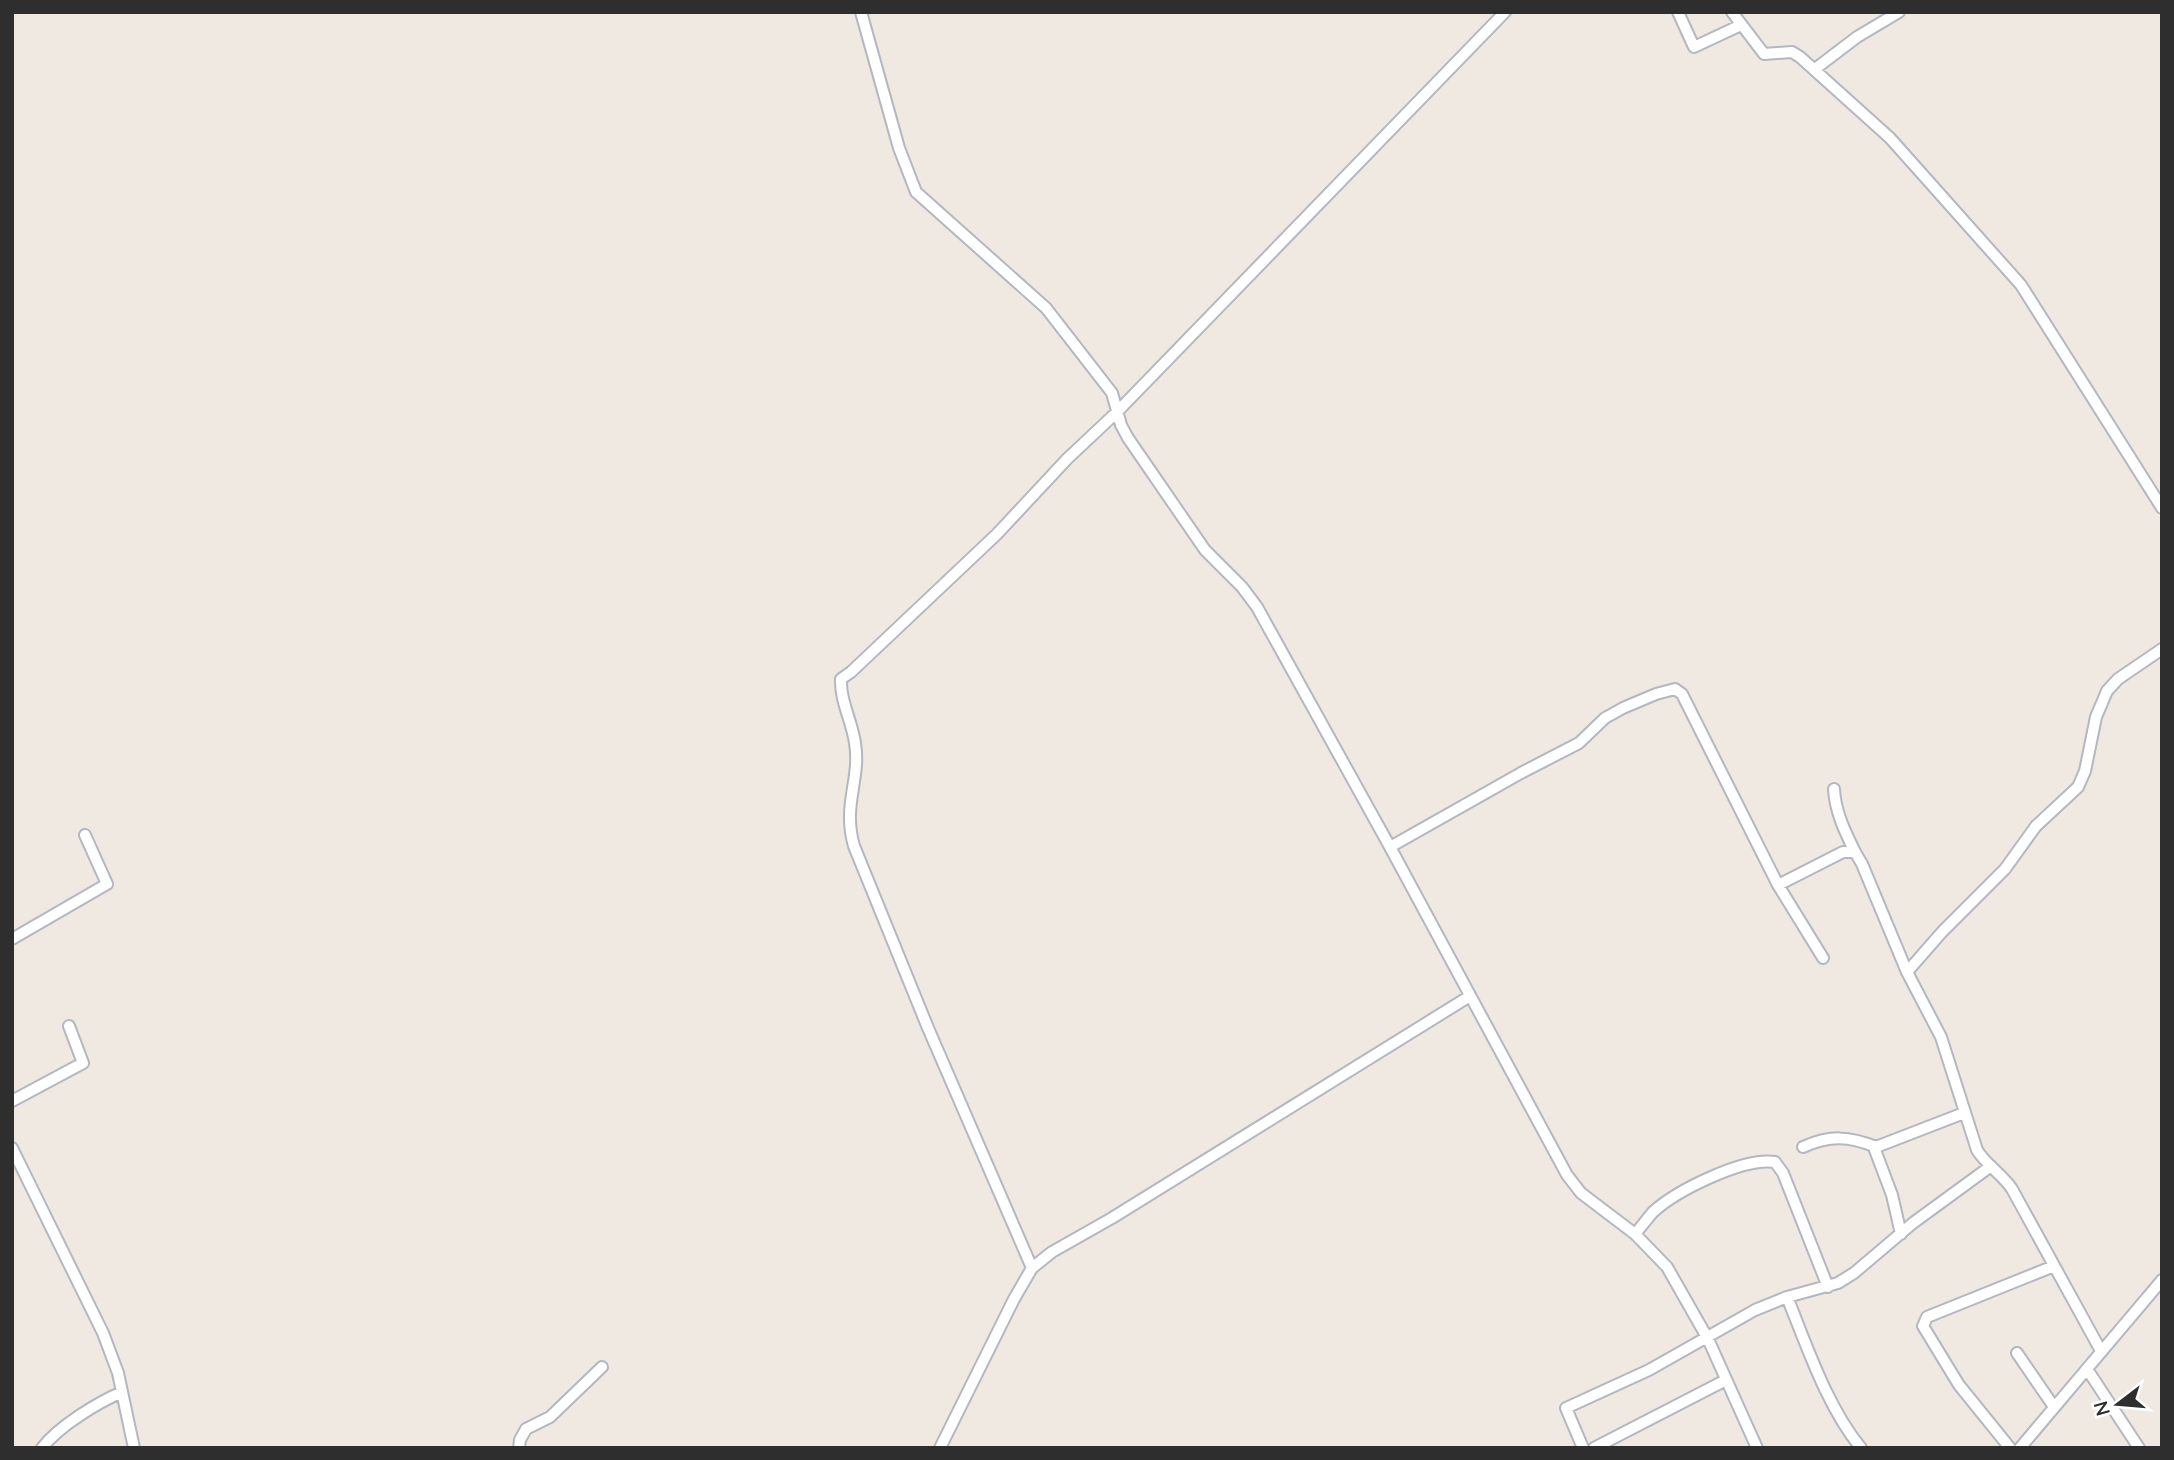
<svg xmlns="http://www.w3.org/2000/svg" width="2174" height="1460" font-family="'Nunito Sans',sans-serif">
<rect width="100%" height="100%" fill="#efe9e1"/>
<g fill="none" stroke-linecap="round" stroke-linejoin="round">
<g stroke="#b4b7c1" stroke-width="14">
<path id="minor" d="M861,12L899,148L916,192L1046,308L1112,393L1121,425L1128,438L1205,550L1242,587L1257,607L1390,847L1567,1175L1581,1193L1635,1234L1667,1267L1708,1339L1757,1448
M1678,12L1694,47L1741,25
M1732,12L1764,54L1792,52L1800,57L1890,138L2021,285L2162,508
M1815,69L1857,37L1899,12
M1834,789C1835,811 1845,832 1855,852
M1390,847L1521,773L1579,743L1605,718L1623,708L1656,694L1675,689L1682,694L1778,885L1843,852H1855L1862,864L1907,972
M1778,885L1823,958
M12,939L107,884L85,835
M12,1101L83,1063L69,1026
M1803,1147C1830,1135 1849,1136 1876,1147
M12,1148L103,1333L118,1373L134,1448
M1635,1234C1641,1227 1647,1219 1653,1212C1676,1191 1743,1157 1775,1162L1783,1173L1828,1287
M1901,1234L1892,1195L1875,1150L1876,1147L1964,1113
M1032,1268L928,1028L854,846C842,805 861,779 855,743C852,721 840,701 841,679L851,672L997,534L1067,459L1117,412L1505,12
M2101,1351L2012,1189C2002,1174 1986,1165 1977,1150L1941,1037L1907,972L1942,932L2005,869L2036,826L2078,787L2085,771L2096,717L2107,691L2118,679L2162,649
M2017,1353L2054,1407
M2087,1369L2139,1448
M42,1448C59,1426 97,1403 122,1392
M519,1448L520,1440L526,1429L550,1417L602,1367
M940,1448L1014,1299L1032,1268L1052,1252L1112,1218L1470,996
M1583,1448L1566,1408L1649,1370L1755,1310L1787,1297
M1594,1448L1726,1380
M1861,1448C1827,1407 1807,1346 1787,1297L1838,1283L1854,1273L1913,1223L1991,1166
M2010,1448L1959,1385L1923,1326L1927,1317L2054,1266
M2020,1448L2162,1280"/>
</g>
<use href="#minor" stroke="#fff" stroke-width="10"/>
</g>
<rect width="2174" height="1460" fill="none" stroke="#2e2e2e" stroke-width="28"/>
<g transform="translate(2118 1404) rotate(254)" stroke="#ffffff" stroke-width="5" paint-order="stroke">
<path d="M0-5L12 26L0 18L-12 26Z" fill="#2e2e2e"/>
<text y="-10" font-size="19" font-weight="bold" text-anchor="middle" fill="#2e2e2e">N</text>
</g>
</svg>
